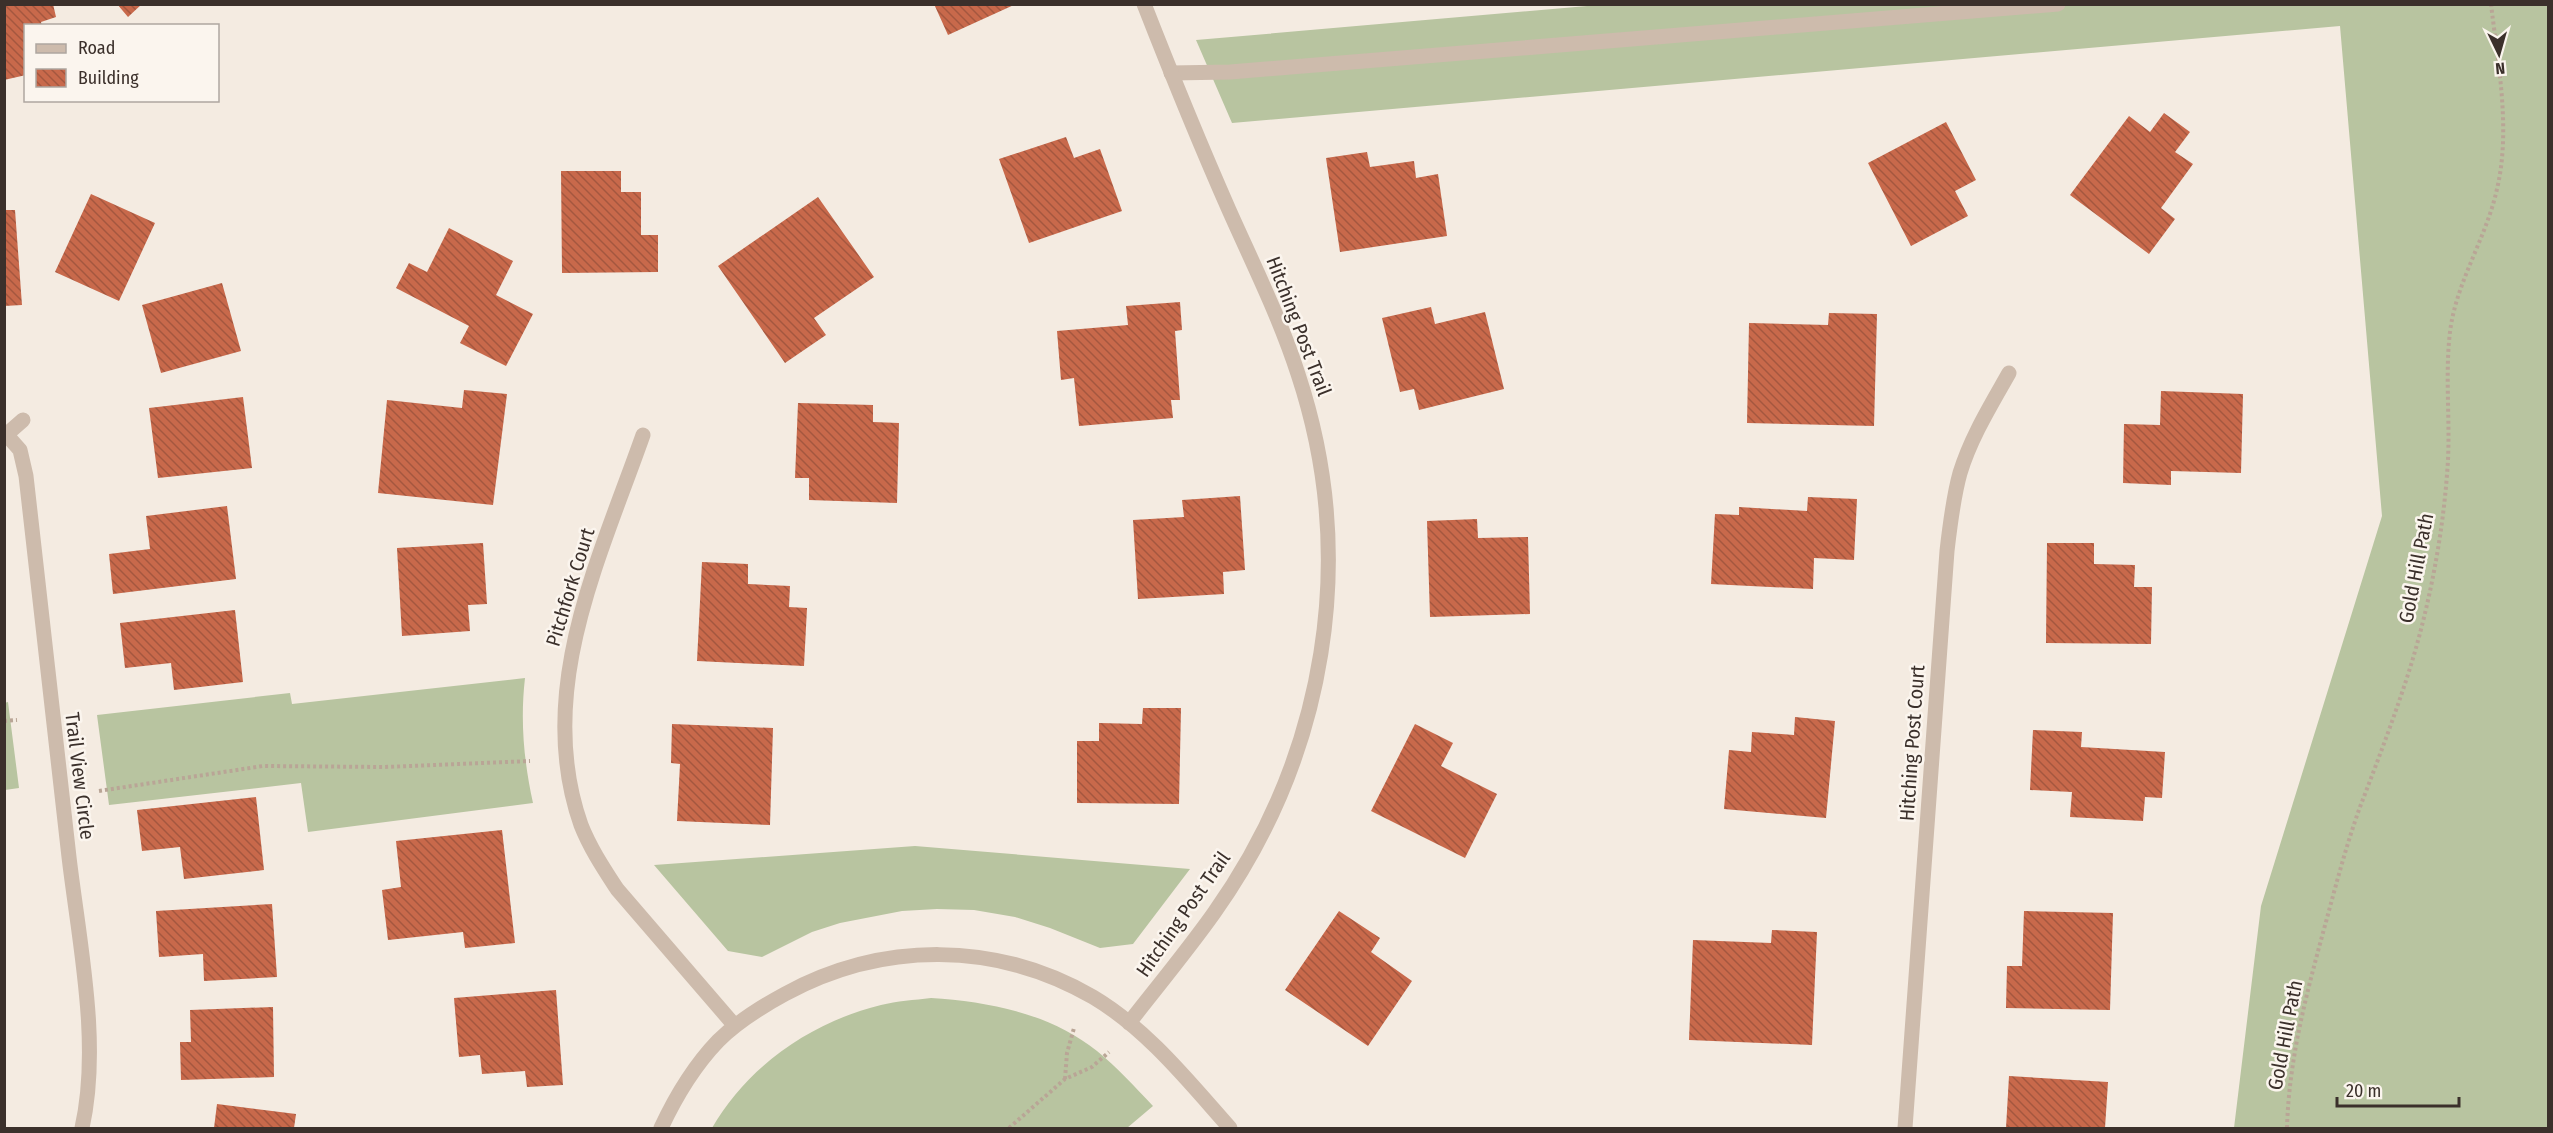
<svg xmlns="http://www.w3.org/2000/svg" width="2553" height="1133" font-family="'Fira Sans Condensed',sans-serif">
<defs>
<pattern id="building-back-hatch" width="6" height="6" patternUnits="userSpaceOnUse" patternTransform="scale(1.5)"><rect width="6" height="6" fill="#c8694b"/><path d="M-1 5l2 2M0 0l6 6M5-1l2 2" fill="none" stroke="#a4573f"/></pattern>
</defs>
<rect width="100%" height="100%" fill="#f4ebe1"/>
<path fill="#b8c4a0" d="M1610,4L2548,5V1128H2234L2261,906L2382,516L2340,26L1232,123L1196,40Z
M525,678C520,721 524,762 533,803L308,832L301,783L109,805L97,715L290,693L292,704Z
M8,702L19,788L5,790L4,703Z
M915,846L1190,869L1133,944L1100,948L1050,928L1015,917L974,910L937,909L902,911L840,923L812,932L762,957L728,951L654,865Z
M931,998C990,1002 1049,1013 1097,1051C1117,1067 1135,1087 1153,1106L1127,1128H712C748,1066 811,1022 881,1005C897,1001 914,1000 931,998Z"/>
<path fill="url(#building-back-hatch)" d="M4,4H53L56,17L41,22L42,26H26V75L4,80Z
M117,4H142L128,17Z
M934,4H1016L948,35Z
M2164,113L2190,132L2175,152L2193,164L2161,208L2175,219L2149,254L2070,195L2129,116L2150,132Z
M1946,122L1976,180L1955,191L1968,216L1911,246L1868,163Z
M1066,137L1074,158L1100,149L1122,211L1029,243L999,159Z
M1367,152L1370,167L1414,161L1416,178L1438,174L1447,236L1340,252L1326,158Z
M561,171H621V192H641V235H658V272L562,273Z
M91,194L155,223L119,301L55,272Z
M818,197L874,277L814,318L826,335L785,363L718,266Z
M4,210H15L22,305L4,306Z
M449,228L513,261L496,295L533,314L506,366L460,343L469,326L396,288L409,263L427,272Z
M222,283L241,351L161,373L142,305Z
M1180,302L1182,330L1175,331L1180,400H1171L1173,418L1079,426L1074,378L1061,380L1057,331L1128,325L1126,306Z
M1431,307L1435,324L1485,312L1504,389L1419,410L1414,389L1400,392L1382,318Z
M1829,313L1877,314L1874,426L1747,423L1749,323L1828,325Z
M464,390L507,394L493,505L378,493L387,400L462,408Z
M2161,391L2243,394L2241,473L2171,471V485L2123,483L2124,424L2160,425Z
M243,397L252,468L158,478L149,408Z
M798,403L873,405V422L899,423L897,503L809,500V478H795Z
M1240,496L1245,570L1223,572L1224,594L1138,599L1133,520L1184,517L1182,500Z
M1808,497L1857,499L1854,560L1814,558L1813,589L1711,584L1715,514L1739,515V507L1807,511Z
M227,506L236,579L113,594L109,554L150,549L146,516Z
M1477,519L1478,538L1528,537L1530,614L1430,617L1427,521Z
M483,543L487,604L468,605L470,631L402,636L397,548Z
M2047,543H2094V564L2135,565L2134,587H2152L2151,644L2046,643Z
M702,562L748,564V584L790,586L789,607L807,608L804,666L697,661Z
M235,610L243,682L174,690L171,663L125,668L120,623Z
M1143,708H1181L1179,804L1077,803V741H1099V723L1142,724Z
M1795,717L1835,721L1826,818L1724,809L1729,750L1751,752L1752,732L1794,735Z
M672,724L773,728L770,825L677,821L680,764L671,763Z
M1415,724L1453,743L1441,766L1497,794L1465,858L1371,811Z
M2033,730L2082,732L2081,747L2165,752L2162,798L2145,797L2143,821L2070,817L2072,792L2030,790Z
M256,797L264,870L184,879L180,847L142,851L137,810Z
M502,830L515,943L465,948L463,932L388,940L382,890L401,887L396,841Z
M272,904L277,977L204,981L203,954L159,957L156,911Z
M1339,911L1380,938L1371,952L1412,981L1368,1046L1285,990Z
M2024,911L2113,913L2110,1010L2006,1008L2007,966H2022Z
M1772,930L1817,932L1812,1045L1689,1040L1693,940L1771,943Z
M556,990L563,1085L527,1087L525,1071L482,1074L480,1055L459,1057L454,998Z
M273,1007L274,1077L181,1080L180,1042H191L190,1010Z
M2009,1076L2108,1082L2105,1128H2006Z
M217,1104L296,1114L294,1128H214Z"/>
<g fill="none" stroke-linecap="round" stroke-linejoin="round">
<path stroke="#b9a596" stroke-width="4" stroke-dasharray="3 3" stroke-linecap="butt" d="M4,721L17,720
M99,791L263,766L385,767L530,761
M1065,1079L1067,1053L1074,1028
M1009,1128L1065,1079L1092,1067L1109,1052
M2287,1128C2289,1056 2308,988 2327,918C2337,881 2347,843 2360,807C2378,760 2396,713 2411,665C2431,599 2444,528 2448,460C2450,417 2445,374 2450,332C2456,282 2486,239 2497,189C2511,130 2498,64 2491,4"/>
<path stroke="#cdbbac" stroke-width="15" d="M1171,73L1230,72L2058,4"/>
<path stroke="#cdbbac" stroke-width="15" d="M4,432L20,450L26,476C41,603 54,730 69,857C79,942 101,1044 82,1128
M7,434L23,420
M643,435C599,560 534,692 581,825C590,848 604,869 617,889L735,1026
M1129,1023C1157,987 1187,951 1214,913C1326,755 1359,558 1298,374C1280,318 1253,264 1229,210C1199,142 1171,73 1144,4
M661,1128C675,1098 695,1065 718,1041C737,1022 761,1007 785,994C883,941 996,941 1093,997C1147,1029 1189,1082 1230,1128
M1905,1128L1947,551C1950,525 1953,498 1960,473C1971,437 1991,405 2009,373"/>
</g>
<g text-anchor="middle" stroke-width="5" stroke-linejoin="round" paint-order="stroke">
<g font-size="20" fill="#3b302b" stroke="#fbf5ee">
<text transform="translate(1299 326) rotate(69)" y="7">Hitching Post Trail</text>
<text transform="translate(2416 568) rotate(-79)" y="7">Gold Hill Path</text>
<text transform="translate(570 587) rotate(-73)" y="7">Pitchfork Court</text>
<text transform="translate(1912 743) rotate(-86)" y="7">Hitching Post Court</text>
<text transform="translate(80 776) rotate(83)" y="7">Trail View Circle</text>
<text transform="translate(1183 914) rotate(-55)" y="7">Hitching Post Trail</text>
<text transform="translate(2285 1035) rotate(-79)" y="7">Gold Hill Path</text>
</g>
</g>
<rect width="2553" height="1133" fill="none" stroke="#3b302b" stroke-width="12"/>
<rect x="24" y="24" width="195" height="78" fill="#fbf5ee" stroke="#aea6a0" stroke-width="1.5"/>
<rect x="36" y="44" width="30" height="9" fill="#cdbbac" stroke="#aea6a0" stroke-width="1.5"/>
<text x="78" y="54" font-size="18" fill="#3b302b">Road</text>
<rect x="36" y="69" width="30" height="18" fill="url(#building-back-hatch)" stroke="#aea6a0" stroke-width="1.5"/>
<text x="78" y="84" font-size="18" fill="#3b302b">Building</text>
<g transform="translate(2499 54) rotate(175)" stroke="#fbf5ee" stroke-width="4.5" paint-order="stroke">
<path d="M0-4.5L10 22L0 15L-10 22Z" fill="#3b302b"/>
<text y="-9" font-size="16" font-weight="bold" text-anchor="middle" fill="#3b302b">N</text>
</g>
<path d="M2337 1097v9h122v-9" fill="none" stroke="#3b302b" stroke-width="3"/>
<text x="2346" y="1097" font-size="18" fill="#3b302b" stroke="#fbf5ee" stroke-width="4.5" paint-order="stroke">20 m</text>
</svg>
